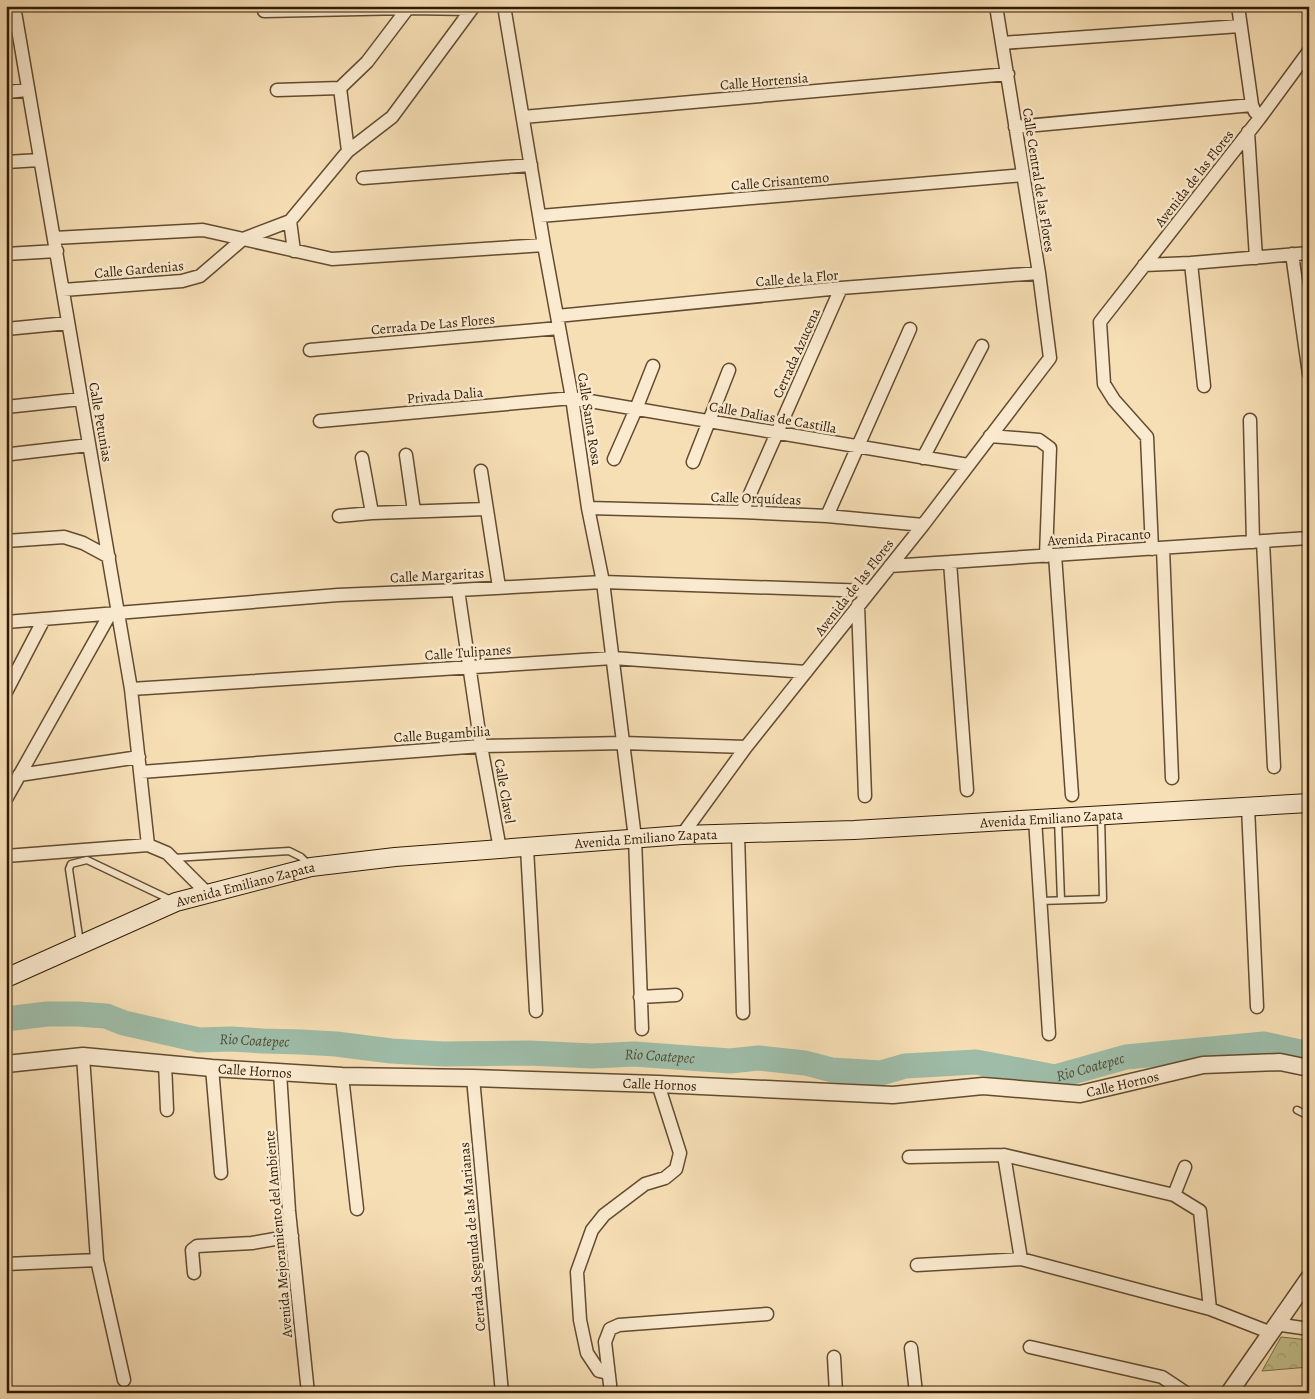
<svg xmlns="http://www.w3.org/2000/svg" width="1315" height="1399" font-family="Alegreya,serif">
<defs>
<pattern id="park-crowns" width="20" height="18" patternUnits="userSpaceOnUse" patternTransform="scale(1.25)"><rect width="20" height="18" fill="#c2c08a"/><path d="M2 6a3 3 0 1 1 6 0M12 15a3 3 0 1 1 6 0" fill="none" stroke="#a7a475"/></pattern>
</defs>
<rect width="100%" height="100%" fill="#f7dfb5"/>
<filter id="stains"><feTurbulence type="fractalNoise" baseFrequency=".004" numOctaves="4"/><feColorMatrix values="0 0 0 0 .2 0 0 0 0 .09 0 0 0 0 .02 0 0 0 .5 -.17"/></filter>
<radialGradient id="worn" r=".72"><stop offset=".6" stop-color="#630" stop-opacity="0"/><stop offset="1" stop-color="#630" stop-opacity=".3"/></radialGradient>
<path fill="url(#park-crowns)" stroke="#796e47" d="M1281,1337L1309,1340V1367L1262,1371Z"/>
<g fill="none" stroke-linecap="round" stroke-linejoin="round">
<path stroke="#9ebda9" stroke-width="25" id="s1" d="M6,1019L47,1014H78L106,1016L124,1023L199,1040L231,1039L263,1041L301,1042L336,1044L391,1051L444,1054L529,1053L593,1056L634,1054L730,1061L758,1058L805,1063L832,1070L881,1073L905,1066L976,1062L1055,1077L1126,1057L1264,1044L1309,1054"/>
<g stroke="#624c30" stroke-width="9">
<path id="service" d="M1058,819L1061,900
M174,858L289,851L301,857L308,864
M1040,901L1103,899L1101,816
M80,943L69,869L71,864L87,860L173,901
M1297,1110L1309,1116"/>
</g>
<g stroke="#624c30" stroke-width="15">
<path id="minor" d="M14,6L131,689L148,845
M504,6L544,245L572,398L588,508L603,582L635,838L642,1029
M1238,6L1252,105L1255,112
M264,11L408,8L472,9
M1002,43L1240,26
M340,88L348,151
M277,90L340,88L367,62L408,8
M6,92L28,90
M523,117L1008,74
M1015,127L1252,105
M1248,132L1256,258
M6,162L40,160
M363,178L531,165
M540,216L1023,175
M290,221L294,251
M54,238L203,230L332,259L544,245
M6,254L57,251
M1292,254L1309,374
M1191,263L1204,386
M1144,265L1191,263L1309,253
M63,290L182,281L200,276L243,239L290,221L348,151L392,117L474,6
M557,316L841,288L1039,273
M6,329L68,323
M310,350L559,328
M6,407L81,399
M1250,420L1253,542
M320,421L572,398L968,465
M990,436L1039,440L1050,448L1046,556
M11,454L89,445
M406,455L414,511
M362,458L372,513
M923,458L982,346
M614,459L636,409L653,366
M693,462L729,370
M481,471L499,587
M588,508L742,512L827,516L923,525
M742,512L841,288
M339,516L372,513L486,509
M827,516L910,329
M6,541L64,537L83,543L109,557
M1263,541L1274,767
M1163,548L1172,778
M1152,549L1147,437L1114,400L1104,384L1100,322L1259,119L1309,51
M1055,555L1072,795
M950,562L967,790
M890,566L1309,538
M458,590L481,746L500,849
M858,605L865,796
M6,622L338,595L458,590L603,582L870,591
M131,689L613,658L806,672
M6,692L44,619
M141,772L481,746L623,743L746,747
M19,775L139,757
M6,799L110,614
M1248,807L1257,1007
M1035,819L1049,1034
M738,833L743,1013
M682,835L746,747L923,525L1050,358L1039,273L996,6
M527,848L536,1011
M6,856L148,845L167,853L207,893
M640,997L676,995
M83,1056L97,1260L124,1380
M165,1063L167,1110
M212,1068L221,1173
M280,1073L289,1211L308,1393
M342,1076L357,1209
M473,1078L502,1393
M1004,1155L1021,1259
M909,1157L1004,1155L1174,1195
M1185,1167L1174,1195L1200,1211L1210,1309
M6,1264L97,1260
M917,1265L1021,1259L1210,1309L1269,1332
M194,1273L192,1250L197,1246L252,1243L292,1236
M1275,1324L1309,1329
M1030,1347L1162,1377L1186,1393
M911,1348L916,1393
M834,1357L836,1393
M608,1373L599,1371L587,1353L580,1320L577,1272L592,1230L604,1215L645,1184L665,1178L676,1169L680,1153L658,1084
M611,1393L605,1342L610,1329L619,1325L767,1314"/>
</g>
<g stroke="#624c30" stroke-width="19">
<g id="tertiary">
<path id="s2" d="M6,1064L83,1056L212,1068L342,1076L473,1078L658,1084L893,1095L983,1086L1080,1094L1203,1065L1280,1062L1309,1068"/>
<path d="M1229,1393L1309,1278"/>
</g>
</g>
<g stroke="#301b04" stroke-width="20">
<g id="secondary">
<path id="s3" d="M6,978L176,902L311,867L395,857L682,835L854,830L1309,803"/>
</g>
</g>
<use href="#service" stroke="#faeacf" stroke-width="6"/>
<use href="#minor" stroke="#faeacf" stroke-width="12"/>
<use href="#tertiary" stroke="#faeacf" stroke-width="16"/>
<use href="#secondary" stroke="#faeacf" stroke-width="18"/>
</g>
<g text-anchor="middle" stroke-width="5" stroke-linejoin="round" paint-order="stroke">
<g font-size="14" fill="#301b04" stroke="#faeacf">
<text transform="translate(764 81) rotate(-5)" y="5">Calle Hortensia</text>
<text transform="translate(1194 178) rotate(-52)" y="5">Avenida de las Flores</text>
<text transform="translate(1039 180) rotate(81)" y="5">Calle Central de las Flores</text>
<text transform="translate(780 181) rotate(-5)" y="5">Calle Crisantemo</text>
<text transform="translate(139 269) rotate(-5)" y="5">Calle Gardenias</text>
<text transform="translate(797 278) rotate(-5)" y="5">Calle de la Flor</text>
<text transform="translate(433 324) rotate(-5)" y="5">Cerrada De Las Flores</text>
<text transform="translate(796 353) rotate(-66)" y="5">Cerrada Azucena</text>
<text transform="translate(445 395) rotate(-5)" y="5">Privada Dalia</text>
<text transform="translate(773 417) rotate(10)" y="5">Calle Dalias de Castilla</text>
<text transform="translate(590 419) rotate(81)" y="5">Calle Santa Rosa</text>
<text transform="translate(101 422) rotate(80)" y="5">Calle Petunias</text>
<text transform="translate(756 498) rotate(2)" y="5">Calle Orquídeas</text>
<text transform="translate(1099 537) rotate(-4)" y="5">Avenida Piracanto</text>
<text transform="translate(437 575) rotate(-3)" y="5">Calle Margaritas</text>
<text transform="translate(854 587) rotate(-52)" y="5">Avenida de las Flores</text>
<text transform="translate(468 652) rotate(-4)" y="5">Calle Tulipanes</text>
<text transform="translate(442 734) rotate(-4)" y="5">Calle Bugambilia</text>
<text transform="translate(505 791) rotate(80)" y="5">Calle Clavel</text>
<text dy="5" stroke="none"><textPath href="#s3" startOffset="1068">Avenida Emiliano Zapata</textPath></text>
<text dy="5" stroke="none"><textPath href="#s3" startOffset="662">Avenida Emiliano Zapata</textPath></text>
<text dy="5" stroke="none"><textPath href="#s3" startOffset="258">Avenida Emiliano Zapata</textPath></text>
<text dy="5" stroke="none"><textPath href="#s2" startOffset="250">Calle Hornos</textPath></text>
<text dy="5" stroke="none"><textPath href="#s2" startOffset="1120">Calle Hornos</textPath></text>
<text dy="5" stroke="none"><textPath href="#s2" startOffset="655">Calle Hornos</textPath></text>
<text transform="translate(278 1234) rotate(-95)" y="5">Avenida Mejoramiento del Ambiente</text>
<text transform="translate(472 1237) rotate(-95)" y="5">Cerrada Segunda de las Marianas</text>
</g>
<g font-size="15" font-style="italic" fill="#514c36" stroke="#faeacf">
<text dy="5" stroke="none"><textPath href="#s1" startOffset="252">Rio Coatepec</textPath></text>
<text dy="5" stroke="none"><textPath href="#s1" startOffset="658">Rio Coatepec</textPath></text>
<text dy="5" stroke="none"><textPath href="#s1" startOffset="1094">Rio Coatepec</textPath></text>
</g>
</g>
<rect width="1315" height="1399" fill="none" stroke="#f7dfb5" stroke-width="25"/>
<rect x="8" y="8" width="1300" height="1384" fill="none" stroke="#301b04" stroke-width="2.5"/>
<rect x="12" y="12" width="1290" height="1374" fill="none" stroke="#301b04"/>
<rect width="100%" height="100%" filter="url(#stains)"/>
<rect width="100%" height="100%" fill="url(#worn)"/>
</svg>
